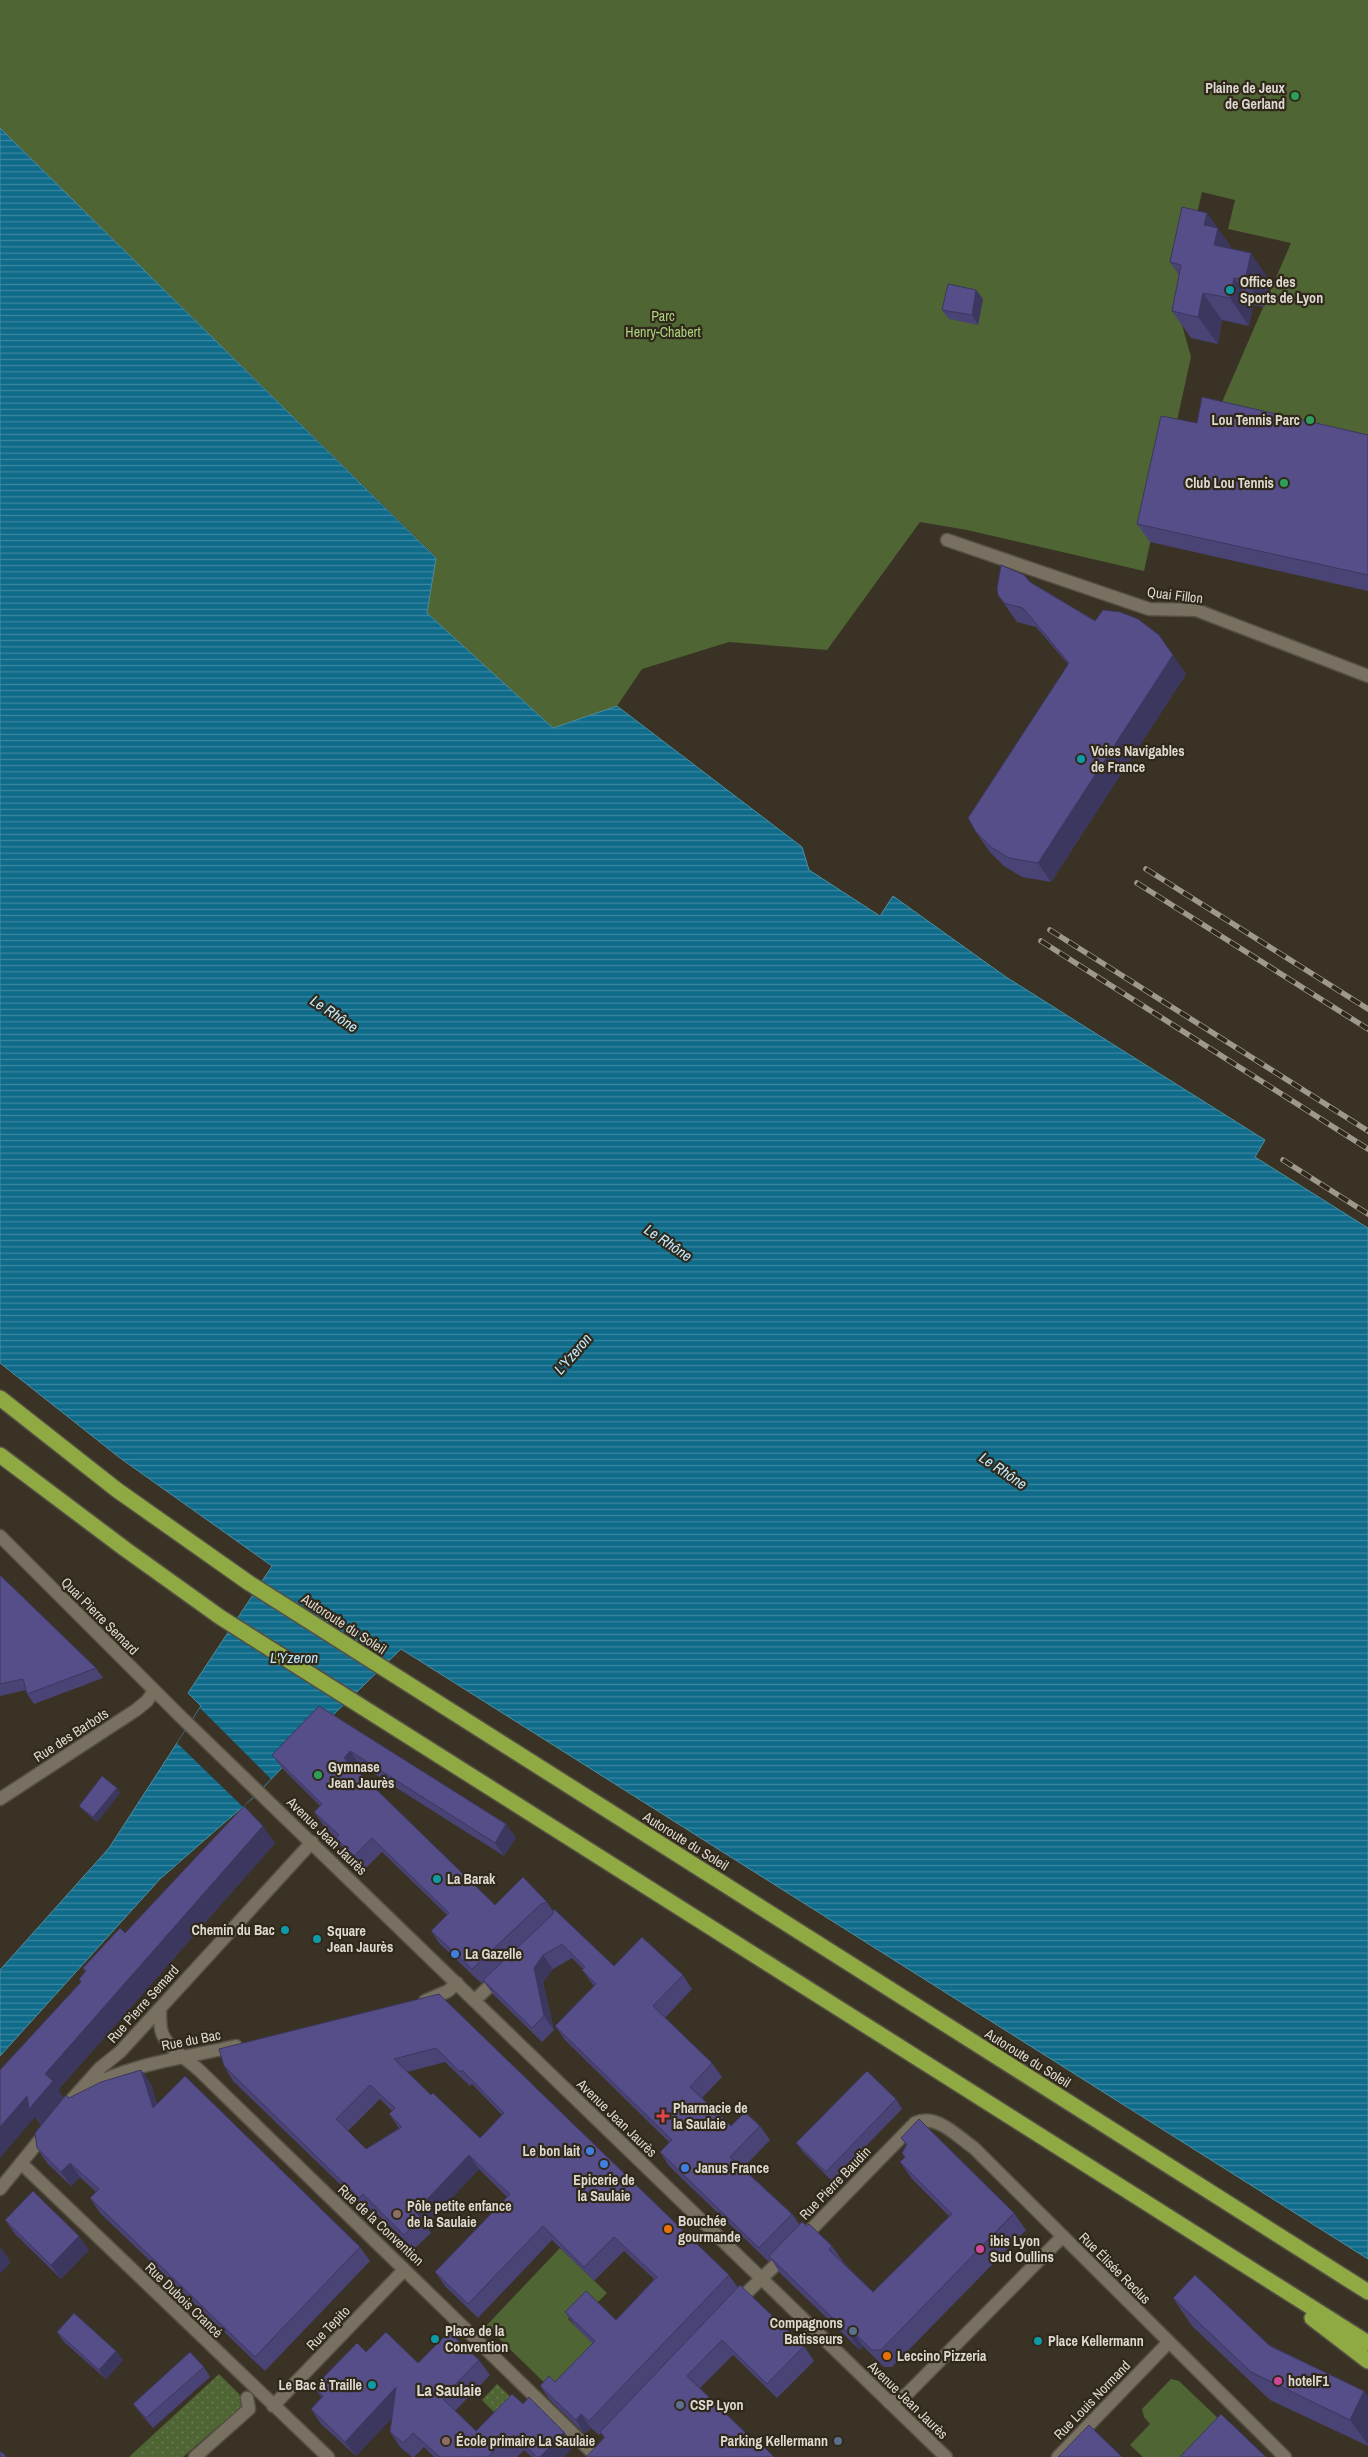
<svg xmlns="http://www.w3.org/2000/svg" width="1368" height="2457" font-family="'Archivo Narrow',sans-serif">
<defs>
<pattern id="grass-dots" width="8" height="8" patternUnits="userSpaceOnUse" patternTransform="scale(1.25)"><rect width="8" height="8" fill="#4f6534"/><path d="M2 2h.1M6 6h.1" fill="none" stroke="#687a50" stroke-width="1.8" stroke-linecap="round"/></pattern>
<pattern id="water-rules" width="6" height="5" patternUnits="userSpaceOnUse" patternTransform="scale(1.25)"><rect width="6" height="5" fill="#0f6b8a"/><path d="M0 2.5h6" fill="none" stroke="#3d869f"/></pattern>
</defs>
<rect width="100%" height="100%" fill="#3a3325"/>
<path fill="url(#grass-dots)" d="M219,2374L239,2394L244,2404L183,2457H129Z
M497,2384L512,2398L497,2415L482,2400Z"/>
<path fill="#4f6534" d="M0,0H1368V590L1216,416L1291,243L1228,229L1235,200L1202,192L1176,303L1191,357L1144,571L967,530L920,522L827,650L729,642L642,669L617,706L553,728L427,613L436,557L0,128Z
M560,2248L607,2293L581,2319L574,2312L568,2319L605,2355L556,2394L486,2326Z
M1171,2379L1179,2381L1222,2422L1198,2457H1143L1130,2445L1150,2424L1144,2417L1142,2409Z"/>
<path fill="url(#water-rules)" stroke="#4d8c9f" d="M0,128L436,558L427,613L553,728L617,706L802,847L809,870L880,916L893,896L1006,977L1265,1140L1255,1157L1368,1228V2259L401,1649L329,1719L255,1796L160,1879L0,2056V1970L109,1848L201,1706L188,1693L272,1566L120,1458L0,1363Z"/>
<path fill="#3a3325" d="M200,1708L271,1779L243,1807L177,1743Z"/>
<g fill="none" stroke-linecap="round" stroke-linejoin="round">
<g stroke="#565044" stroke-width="15">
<path id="street" d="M947,540L1149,609L1196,610L1368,676
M0,1799L136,1710L147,1701L154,1691
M475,2000L500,1976
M425,2001L448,1991L457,1983
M160,2009C160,2015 160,2023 161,2029C164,2047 188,2059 200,2071L597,2457
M85,2089C132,2063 184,2058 236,2046
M67,2105L100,2068L120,2052L312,1842
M21,2163L328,2457
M0,2189L47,2131
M802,2239L915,2123C936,2113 957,2136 974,2148L1285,2457
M736,2303L786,2255
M889,2402L907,2394L1063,2236
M273,2406L404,2270
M195,2457L249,2409L247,2398
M1058,2457L1168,2343"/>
</g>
<g stroke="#565044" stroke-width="15">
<path id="secondary" d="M0,1536L180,1716L946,2457"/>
</g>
<g stroke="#565044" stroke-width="18">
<path id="highway" d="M0,1398L117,1490L249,1583L1368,2292
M0,1455L125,1549L220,1617L1368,2343
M1312,2318L1368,2361"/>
</g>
<use href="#street" stroke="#787161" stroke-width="12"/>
<use href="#secondary" stroke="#787161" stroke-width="12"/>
<use href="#highway" stroke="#90aa43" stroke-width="15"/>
<g stroke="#9e988d" stroke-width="5.5">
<path id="rail" d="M1146,869L1368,1009
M1137,883L1368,1029
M1050,930L1368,1131
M1041,941L1368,1149
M1283,1160L1368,1214"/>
</g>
<use href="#rail" stroke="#30291b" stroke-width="4" stroke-dasharray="11" stroke-linecap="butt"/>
</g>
<path fill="#4a4375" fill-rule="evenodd" d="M1207,213L1232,249L1270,281L1264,307L1253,305L1249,326L1222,320L1218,344L1191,338L1172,311L1179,275L1170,262Z
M976,290L983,299L978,325L949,319L942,310Z
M1197,423L1368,435V591L1150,542L1137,524Z
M1030,582L1186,674L1051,882L1022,877L1004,866L989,851L976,832L1068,664L1036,627L1017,622L998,595Z
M0,1575L96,1668L103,1678L34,1704L27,1694L26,1690L0,1696Z
M319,1706L506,1824L516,1838L504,1856L359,1764L355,1770L495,1905L547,1902L553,1911L614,1966L683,1975L692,1989L665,2018L712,2063L722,2077L702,2098L731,2126H760L770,2140L743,2168L792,2214L800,2225L807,2226L832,2246L844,2263L873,2292L949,2216L912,2179L900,2162L905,2158L902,2153L906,2145L901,2138L1014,2213L1026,2230L892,2367H884L863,2346L860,2350L780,2273L771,2259L769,2262L669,2166L660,2152L669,2142L565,2040L555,2026L594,1986L582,1970L583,1969L572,1958L553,1969L543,1982L554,2030L542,2042L493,1994L483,1981L481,1983L440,1944L431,1931L447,1915L382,1852L364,1870L345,1852L336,1838L324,1826L314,1812L320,1806L282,1768L272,1755Z
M117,1788L120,1793L97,1822L83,1810L79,1806Z
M275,1843L58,2090L64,2098H69L141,2070L151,2084L157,2104L360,2247L370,2261L265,2371L100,2213L90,2198L96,2192L80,2177L71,2186L47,2163L37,2148L41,2126L35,2117L81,1982L79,1979L85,1972L83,1968L125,1933Z
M439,1994L729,2275L738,2288L804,2346L814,2361L777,2398L733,2355L700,2388L756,2443L774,2457L604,2438L601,2433L599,2435L591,2428L585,2434L550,2400L540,2386L555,2382L593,2344L575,2326L565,2312L616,2320L654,2279L624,2251L594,2281L552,2240L478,2318L445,2286L435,2272L507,2197L479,2169L426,2225L431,2233L414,2249L372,2209L369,2212L233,2081L224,2066ZM445,2062L470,2086L472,2084L502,2115L480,2138L431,2095L407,2072ZM380,2099L392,2111L389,2114L399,2128L366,2149L348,2131Z
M896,2099L902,2109L832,2181L803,2152L796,2143Z
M5,2220L89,2250L61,2279L15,2234Z
M1173,2298L1364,2391L1368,2396V2446L1270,2400L1192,2326Z
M57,2332L116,2351L123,2360L106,2379L64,2342Z
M366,2352L418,2363L479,2360L490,2375L455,2411L476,2431L523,2404L564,2432L574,2446L564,2457H532L524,2450L517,2457H434L424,2447L414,2457H412L400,2447L390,2432L392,2418L356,2456L321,2424L311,2409L322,2398L314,2387Z
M204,2367L210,2377L153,2428L140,2413L133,2404Z"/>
<path fill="#3c375f" d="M1207,213L1226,240L1237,256L1214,245L1204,225Z
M1251,253L1270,281L1264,307L1245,280Z
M1234,278L1253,305L1249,326L1230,298Z
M976,290L983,299L978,325L972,315Z
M1203,293L1222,320L1218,344L1198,317Z
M1173,655L1186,674L1051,882L1038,863Z
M350,1751L359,1764L354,1772L344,1758Z
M117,1788L120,1793L97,1822L93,1817Z
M506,1824L516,1838L504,1856L495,1843Z
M263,1826L275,1843L58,2090L64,2098L41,2126L35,2117L0,2158V2127L45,2074Z
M543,1955L553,1969L543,1982L554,2030L544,2016L534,1968Z
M141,2070L151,2084L163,2123L153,2108Z
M469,2155L479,2169L426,2225L421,2218L415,2212Z
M70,2163L80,2177L71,2186L61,2172Z
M79,2236L89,2250L61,2279L51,2265Z
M0,2247L11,2262L0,2274Z
M851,2330L863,2346L860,2350L848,2333Z
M116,2351L123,2360L106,2379L99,2370Z
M396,2387L407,2402L356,2456L345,2442Z
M1364,2391L1368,2396V2445L1350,2420Z
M581,2414L591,2428L585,2434L576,2420Z
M564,2432L574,2446L564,2457H540Z"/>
<path fill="#564e88" stroke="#3c375f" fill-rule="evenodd" d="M1182,207L1207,213L1204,225L1218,228L1214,245L1251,253L1245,280L1234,278L1230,298L1203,293L1198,317L1172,311L1181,265L1170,262Z
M948,284L976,290L972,315L942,310Z
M1202,397L1368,435V575L1137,524L1161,416L1197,423Z
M1001,565L1024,575L1030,582L1095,621L1103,610L1120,612L1138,619L1159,635L1173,655L1038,863L1009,858L991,847L976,832L968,818L1069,663L1023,608L1004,603L998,595L997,589Z
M0,1575L96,1668L27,1694L23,1679L0,1684Z
M319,1706L506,1824L495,1843L350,1751L344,1758L495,1905L523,1877L547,1902L541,1904L472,1969L431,1931L449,1913L372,1838L354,1856L336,1838L339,1835L314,1812L322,1804L272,1755Z
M102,1776L117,1788L93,1817L79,1806Z
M244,1806L263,1826L45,2074L53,2081L29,2109L27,2096L0,2127V2070L81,1982L79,1979L86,1971L83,1968L120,1928L125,1933Z
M554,1909L614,1966L642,1937L683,1975L653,2006L712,2063L690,2087L731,2126L745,2112L760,2126L730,2157L792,2214L759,2248L660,2152L672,2140L555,2026L596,1984L582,1970L585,1967L562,1944L543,1955L534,1968L544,2016L532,2028L483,1980L552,1915Z
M439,1994L729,2275L589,2421L581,2414L576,2420L540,2386L549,2376L555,2382L595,2341L565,2312L586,2291L616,2320L657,2277L614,2237L584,2267L543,2226L468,2304L435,2272L510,2194L500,2185L469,2155L415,2212L421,2218L404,2235L363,2194L359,2198L224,2066L219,2049ZM436,2048L460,2072L462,2070L504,2113L480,2138L433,2093L431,2095L394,2059ZM370,2085L395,2108L389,2114L402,2127L366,2149L336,2119Z
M141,2070L153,2108L185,2076L360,2247L255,2357L90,2198L99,2189L70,2163L61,2172L37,2148L35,2133L66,2095L69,2098L101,2082Z
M867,2071L896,2099L826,2172L796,2143Z
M919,2119L1014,2213L881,2350H872L851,2330L848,2333L769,2256L802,2222L807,2226L809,2224L832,2246L829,2250L873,2292L952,2214L900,2162L905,2157L902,2153L907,2144L901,2138Z
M33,2191L79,2236L51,2265L5,2220Z
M1195,2275L1270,2346L1364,2391L1350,2420L1251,2372L1173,2298Z
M740,2285L804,2346L767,2384L722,2340L687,2376L756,2443L758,2441L774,2457H586L605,2437L600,2432Z
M74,2313L116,2351L99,2370L57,2332Z
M386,2332L418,2363L449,2332L479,2360L442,2398L476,2431L512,2394L523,2404L529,2397L564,2432L540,2457H537L514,2435L505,2445L502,2442L488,2457H440L413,2433L403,2443L390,2432L396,2387L345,2442L311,2409L323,2396L314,2387L357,2343L366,2352Z
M190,2352L204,2367L146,2418L133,2404Z
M1221,2414L1266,2457H1180Z
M1089,2425L1122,2457H1058Z
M0,2451L7,2457H0Z"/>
<g fill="#2e9e5b" stroke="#30291b" stroke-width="2">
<circle cx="1295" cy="96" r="5"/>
<circle cx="1310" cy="420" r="5"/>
<circle cx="1284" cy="483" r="5"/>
<circle cx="318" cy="1775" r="5"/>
</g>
<g fill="#0f9aa8" stroke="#30291b" stroke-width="2">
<circle cx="1230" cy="290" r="5"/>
<circle cx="1081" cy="759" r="5"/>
<circle cx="437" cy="1879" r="5"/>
<circle cx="285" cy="1930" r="5"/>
<circle cx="317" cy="1939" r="5"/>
<circle cx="435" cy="2339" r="5"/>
<circle cx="1038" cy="2341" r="5"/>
<circle cx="372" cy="2385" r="5"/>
</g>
<g fill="#3f7fe0" stroke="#30291b" stroke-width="2">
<circle cx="455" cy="1954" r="5"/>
<circle cx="590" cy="2151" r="5"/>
<circle cx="604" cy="2164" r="5"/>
<circle cx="685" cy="2168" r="5"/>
</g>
<path fill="#e0444e" stroke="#30291b" stroke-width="2" d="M660.5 2108.5h5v5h5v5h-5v5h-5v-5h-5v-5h5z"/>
<g fill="#8d6e63" stroke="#30291b" stroke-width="2">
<circle cx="397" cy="2214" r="5"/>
<circle cx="446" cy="2441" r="5"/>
</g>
<g fill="#e8710a" stroke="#30291b" stroke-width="2">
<circle cx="668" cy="2229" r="5"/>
<circle cx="887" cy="2356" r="5"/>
</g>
<g fill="#d1479c" stroke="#30291b" stroke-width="2">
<circle cx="980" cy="2249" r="5"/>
<circle cx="1278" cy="2381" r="5"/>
</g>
<g fill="#5c6f8a" stroke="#30291b" stroke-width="2">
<circle cx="853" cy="2331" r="5"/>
<circle cx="680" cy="2405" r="5"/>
<circle cx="838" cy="2441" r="5"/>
</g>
<g text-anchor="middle" stroke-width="4.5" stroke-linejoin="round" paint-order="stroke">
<g font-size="14" font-weight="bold" fill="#ddd9d0" stroke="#30291b" text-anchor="start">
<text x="1285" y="93" text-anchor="end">Plaine de Jeux<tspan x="1285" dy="16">de Gerland</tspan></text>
<text x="1240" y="287">Office des<tspan x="1240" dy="16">Sports de Lyon</tspan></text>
<text x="1300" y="425" text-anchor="end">Lou Tennis Parc</text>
<text x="1274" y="488" text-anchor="end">Club Lou Tennis</text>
<text x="1091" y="756">Voies Navigables<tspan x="1091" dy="16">de France</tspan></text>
<text x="328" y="1772">Gymnase<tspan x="328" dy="16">Jean Jaurès</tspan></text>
<text x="447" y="1884">La Barak</text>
<text x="275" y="1935" text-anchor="end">Chemin du Bac</text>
<text x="327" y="1936">Square<tspan x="327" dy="16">Jean Jaurès</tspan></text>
<text x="465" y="1959">La Gazelle</text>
<text x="673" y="2113">Pharmacie de<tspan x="673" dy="16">la Saulaie</tspan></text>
<text x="580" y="2156" text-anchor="end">Le bon lait</text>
<text x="695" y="2173">Janus France</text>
<text x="604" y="2185" text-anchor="middle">Epicerie de<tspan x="604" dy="16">la Saulaie</tspan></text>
<text x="407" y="2211">Pôle petite enfance<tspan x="407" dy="16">de la Saulaie</tspan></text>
<text x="678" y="2226">Bouchée<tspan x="678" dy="16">gourmande</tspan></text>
<text x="990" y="2246">ibis Lyon<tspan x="990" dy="16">Sud Oullins</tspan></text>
<text x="843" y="2328" text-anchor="end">Compagnons<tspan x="843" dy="16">Batisseurs</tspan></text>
<text x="445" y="2336">Place de la<tspan x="445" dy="16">Convention</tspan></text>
<text x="1048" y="2346">Place Kellermann</text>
<text x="897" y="2361">Leccino Pizzeria</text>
<text x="1288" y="2386">hotelF1</text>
<text x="362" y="2390" text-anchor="end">Le Bac à Traille</text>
<text x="690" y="2410">CSP Lyon</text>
<text x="456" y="2446">École primaire La Saulaie</text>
<text x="828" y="2446" text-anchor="end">Parking Kellermann</text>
</g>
<g font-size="14" fill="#abd37c" stroke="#30291b">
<text x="663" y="321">Parc<tspan x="663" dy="16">Henry-Chabert</tspan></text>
</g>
<g font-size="14" fill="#ddd9d0" stroke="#30291b">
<text transform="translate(1175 595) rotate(7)" y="5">Quai Fillon</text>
<text transform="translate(100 1616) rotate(45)" y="5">Quai Pierre Semard</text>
<text transform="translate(344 1624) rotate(33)" y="5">Autoroute du Soleil</text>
<text transform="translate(71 1735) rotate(-33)" y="5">Rue des Barbots</text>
<text transform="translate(327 1836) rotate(44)" y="5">Avenue Jean Jaurès</text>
<text transform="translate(686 1841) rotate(32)" y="5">Autoroute du Soleil</text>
<text transform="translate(143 2004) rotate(-48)" y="5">Rue Pierre Semard</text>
<text transform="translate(191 2040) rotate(-11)" y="5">Rue du Bac</text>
<text transform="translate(1028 2058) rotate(32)" y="5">Autoroute du Soleil</text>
<text transform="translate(617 2118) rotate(44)" y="5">Avenue Jean Jaurès</text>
<text transform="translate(835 2183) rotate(-46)" y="5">Rue Pierre Baudin</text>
<text transform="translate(381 2225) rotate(43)" y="5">Rue de la Convention</text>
<text transform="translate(1115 2268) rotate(45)" y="5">Rue Élisée Reclus</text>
<text transform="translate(184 2300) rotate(44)" y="5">Rue Dubois Crancé</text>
<text transform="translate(328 2328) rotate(-46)" y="5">Rue Tepito</text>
<text transform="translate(908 2400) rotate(44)" y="5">Avenue Jean Jaurès</text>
<text transform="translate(1092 2400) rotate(-46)" y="5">Rue Louis Normand</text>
</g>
<g font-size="15" font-style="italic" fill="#c1e9fc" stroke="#30291b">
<text transform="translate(334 1014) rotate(34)" y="5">Le Rhône</text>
<text transform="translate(668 1243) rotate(34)" y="5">Le Rhône</text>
<text transform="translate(573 1354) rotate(-49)" y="5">L'Yzeron</text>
<text transform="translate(1003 1471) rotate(34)" y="5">Le Rhône</text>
<text x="294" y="1663">L'Yzeron</text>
</g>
<g font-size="16" font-weight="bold" fill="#ddd9d0" stroke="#30291b">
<text x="449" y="2396">La Saulaie</text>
</g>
</g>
</svg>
